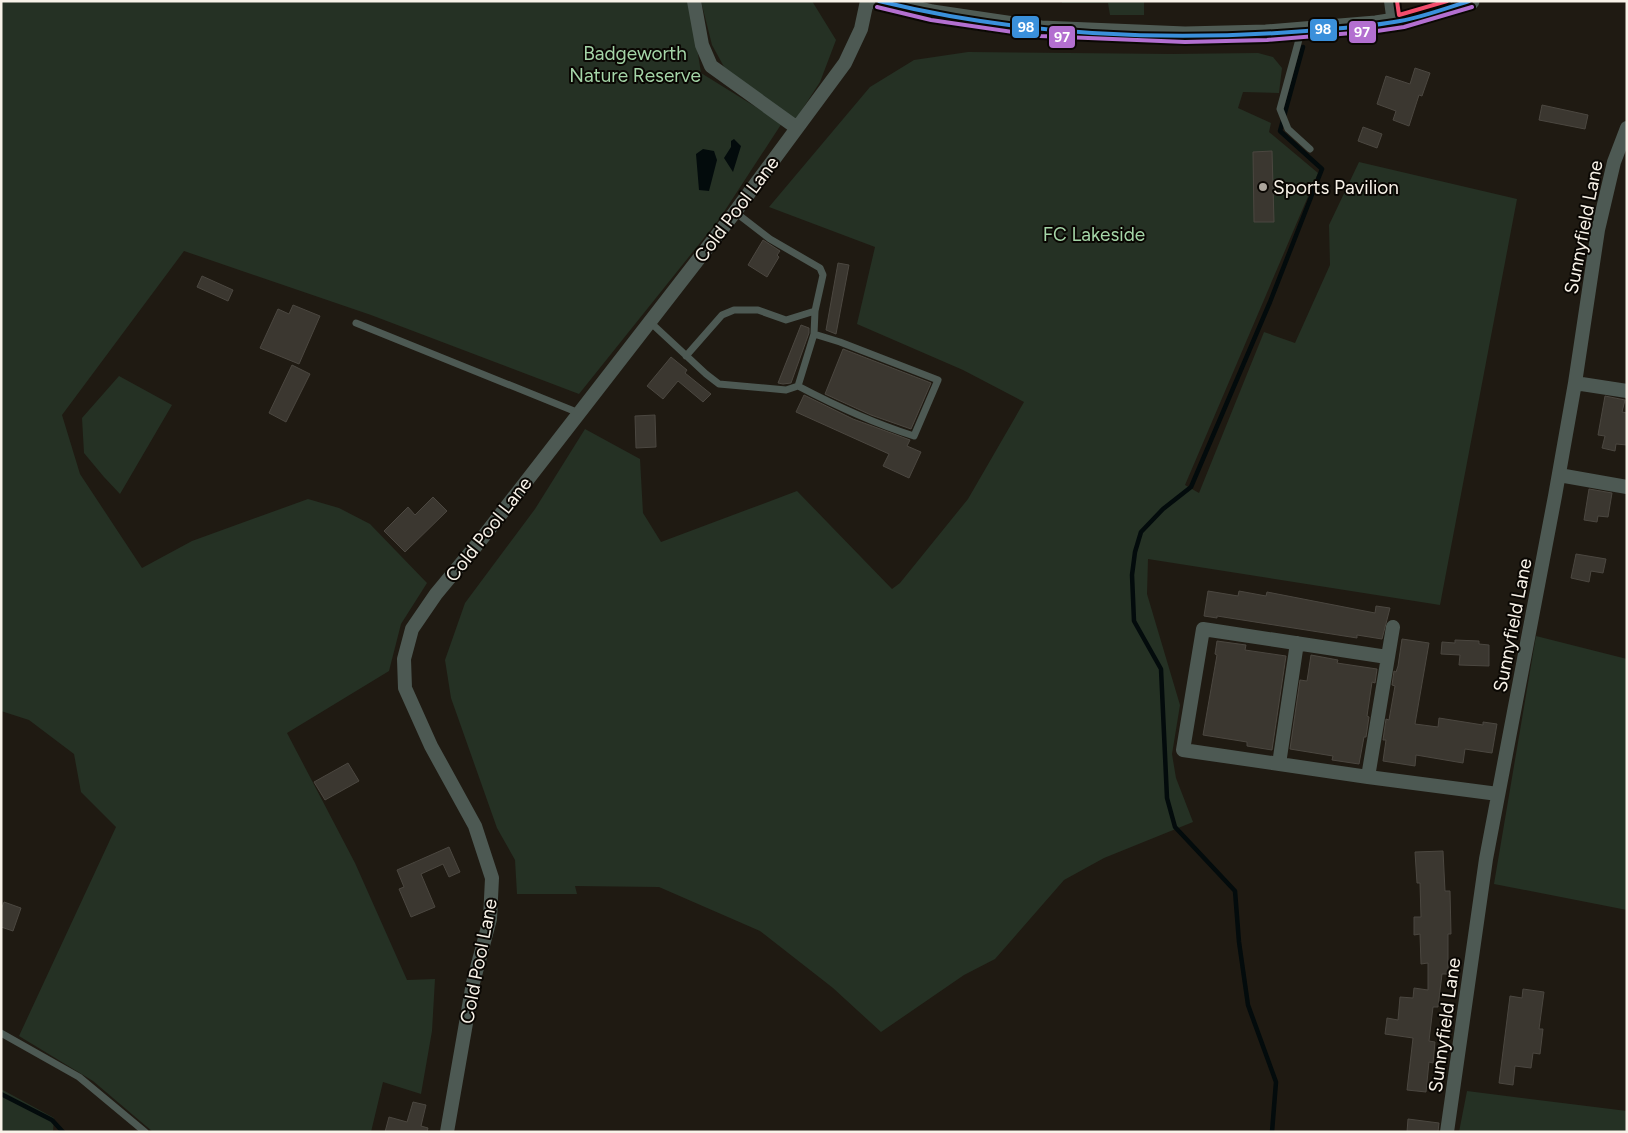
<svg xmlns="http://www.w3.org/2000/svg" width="1628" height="1133" font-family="Figtree,sans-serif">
<rect width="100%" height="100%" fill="#1f1a12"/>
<path fill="#253124" d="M1,1H688L694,28L701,73L782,123L720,218L579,394L371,315L184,251L62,415L80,474L142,568L192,541L308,499L339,508L370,524L427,583L401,624L389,671L287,733L355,863L407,980L435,979L432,1031L421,1094L383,1082L371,1132H153L93,1081L19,1036L116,827L81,792L74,754L29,720L1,711Z
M701,1H812L836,40L820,82L794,122L728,74L712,45Z
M1062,1H1167L1144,2V15H1110L1108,3H1062Z
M968,52L1172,54L1258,53L1273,57L1282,68L1279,93L1243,92L1238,108L1271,123L1269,132L1318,173L1185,485L1199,493L1264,332L1295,343L1330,265L1329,225L1359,162L1517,199L1440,605L1148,559L1147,594L1180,705L1172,754L1176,778L1193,822L1104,858L1064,880L995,959L964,975L881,1032L833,988L760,931L659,887L575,886L577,894H517L515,860L497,828L451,698L445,660L465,603L535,509L585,429L640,459L643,513L661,542L797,491L892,589L900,583L968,499L1024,402L963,370L857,324L875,247L769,207L870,87L914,60Z
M119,376L172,405L120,494L104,477L84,453L82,418Z
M1536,636L1627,659V910L1494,884Z
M1,1089L54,1118L53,1132H1Z
M1467,1091L1627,1111V1132H1459Z"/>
<path fill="#030b0c" d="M734,139L741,146L733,172L724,158L731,147V141Z
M703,149L714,151L717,160L709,191L699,190L696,154Z"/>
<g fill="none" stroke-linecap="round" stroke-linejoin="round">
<path stroke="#030b0c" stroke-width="4.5" d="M1,1094L52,1120L63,1132
M1272,1132L1276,1082L1248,1005L1239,942L1235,891L1175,827L1167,798L1161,669L1134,621L1132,575L1135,552L1141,532L1163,509L1191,487L1270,302L1322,169L1280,131L1303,47"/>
</g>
<path fill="#3b3730" stroke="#4b4740" d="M1415,68L1430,73L1422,96L1419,95L1409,126L1393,120L1396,111L1377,104L1386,76L1410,84Z
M1542,105L1588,115L1585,129L1539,120Z
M1363,127L1382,134L1377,148L1358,141Z
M1272,151L1274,222H1254L1253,152Z
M763,240L780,251L777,255L779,257L767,277L748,265Z
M838,263L849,265L836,334L826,330Z
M202,276L233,290L228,301L197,287Z
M293,305L320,316L299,364L260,348L278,309L289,314Z
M801,325L809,328V333L791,383L783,384L778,383Z
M843,349L931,383L911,429L871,415L825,394Z
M671,357L687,370L685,373L711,394L703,402L678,381L663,399L647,386Z
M292,365L310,374L286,422L269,413Z
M804,395L853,419L910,440L907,446L921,452L909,478L883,466L889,454L796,412Z
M1605,396L1625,400L1622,412L1627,413V445L1616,444L1615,451L1602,448L1605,436L1598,435Z
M655,415L656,447L636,448L635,416Z
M1589,489L1612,493L1608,517L1598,516L1597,522L1584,520Z
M433,497L447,511L405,552L384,531L408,507L415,515Z
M1576,554L1606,559L1603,573L1591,571L1589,582L1571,578Z
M1208,591L1238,596L1239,591L1266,596L1267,592L1375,613L1376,606L1390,608L1382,639L1357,635V638L1217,616V618L1204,616Z
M1402,639L1429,643L1415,724L1438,727L1439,718L1483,725V722L1497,724L1492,753L1465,749L1463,763L1416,755L1415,766L1383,761L1386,740H1383L1386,719L1389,720L1395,686L1392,685L1394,671L1396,672L1398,666Z
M1455,640L1479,641V644L1489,645V666L1459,665L1460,655L1441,654L1442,642L1455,643Z
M1217,641L1246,645L1245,650L1286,656L1272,750L1247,746V742L1203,735L1217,655L1215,654Z
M1311,655L1338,660L1337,663L1377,669L1375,683L1372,682L1367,716L1369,717L1366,737H1364L1359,764L1332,760L1333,756L1290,749L1300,680L1307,681Z
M348,763L359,781L325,800L314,782Z
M449,847L460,872L449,877L443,864L421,874L435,907L411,917L399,889L404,887L397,870Z
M1443,851L1445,891H1450L1451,934H1448V974H1442L1438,1007H1433L1429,1041L1435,1042L1433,1063L1429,1062L1426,1092L1407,1090L1413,1038L1385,1034L1387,1018L1398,1020L1400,997L1413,998L1414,988L1428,990V963L1421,964L1420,934L1414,935V917H1421L1420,883H1417L1415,852Z
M4,902L21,908L13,931L1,927V910Z
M1523,989L1544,992L1539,1029H1543L1540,1054L1533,1053L1531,1068L1515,1066L1513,1085L1499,1083L1510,996L1522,998Z
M413,1102L426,1105L421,1126L428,1128L427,1132H385L389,1117L407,1122Z
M1408,1119L1439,1123L1438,1132H1407Z"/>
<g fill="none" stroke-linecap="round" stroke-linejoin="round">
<path stroke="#4d5953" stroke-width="7" d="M1301,32L1280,109L1288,129L1310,149
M650,322L706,374L719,384L786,390L798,386L814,334L815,311L823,275L820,268L770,239L735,212
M356,323L579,413
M686,356L722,315L734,310H758L786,320L815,311
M798,386C836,406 873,423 914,436L938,380L840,342L814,334
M1,1033L79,1077L145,1132"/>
<path stroke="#4d5953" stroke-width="14" d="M694,1L702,45L711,66L797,128
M1391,1L1394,23
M1575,383L1627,391
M1559,475L1627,487
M1387,657L1203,629L1183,750L1368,777L1498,794
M1279,764L1297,643
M1368,777L1393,627
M447,1132L473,983L490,919L492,878L475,826L431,746L405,688L404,659L412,629L436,594L480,541L735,212L845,63L861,29L867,1
M1447,1132L1486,859L1555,496L1575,383L1598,230L1614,162L1627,128"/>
<path stroke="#4f5b54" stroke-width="19" d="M878,1L932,14L1041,30L1185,36L1266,34L1376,25L1402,21L1470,1"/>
<g stroke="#0a0703" stroke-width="8">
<path id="bus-1" d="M879,1C1018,35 1164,42 1306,31C1338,28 1369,27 1400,21C1423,17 1447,8 1469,1"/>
</g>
<g stroke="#0a0703" stroke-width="8">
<path id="bus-2" d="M877,7L931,20L1040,36L1185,42L1267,40L1377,31L1404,27L1472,7"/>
</g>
<g stroke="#0a0703" stroke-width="8">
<path id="bus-3" d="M1397,1L1399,15L1447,1"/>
</g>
<use href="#bus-1" stroke="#3a90db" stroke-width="4"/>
<use href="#bus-2" stroke="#b36fd0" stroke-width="4"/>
<use href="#bus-3" stroke="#f44d6c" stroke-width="4"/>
</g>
<circle fill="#aca69d" stroke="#0a0703" stroke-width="2" cx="1263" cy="187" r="5"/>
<g text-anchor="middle" stroke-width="4" stroke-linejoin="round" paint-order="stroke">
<g font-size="19" fill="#a4d5a7" stroke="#0a0703">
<text x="635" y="60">Badgeworth<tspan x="635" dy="22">Nature Reserve</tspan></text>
<text x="1094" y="241">FC Lakeside</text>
</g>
<g font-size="19" fill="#f8f2e8" stroke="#0a0703" text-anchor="start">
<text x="1273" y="194">Sports Pavilion</text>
</g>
<g font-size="19" fill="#f8f2e8" stroke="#0a0703">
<text transform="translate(736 209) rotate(-53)" y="7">Cold Pool Lane</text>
<text transform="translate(1583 227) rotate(-79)" y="7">Sunnyfield Lane</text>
<text transform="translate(488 529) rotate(-52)" y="7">Cold Pool Lane</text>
<text transform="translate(1512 625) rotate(-79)" y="7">Sunnyfield Lane</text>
<text transform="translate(478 961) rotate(-79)" y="7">Cold Pool Lane</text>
<text transform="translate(1444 1025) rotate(-82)" y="7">Sunnyfield Lane</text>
</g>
</g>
<g stroke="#0a0703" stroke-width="2">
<rect x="1011" y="15" width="29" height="24" rx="5" fill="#3a90db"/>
<rect x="1309" y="18" width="29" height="24" rx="5" fill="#3a90db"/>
<rect x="1348" y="20" width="29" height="24" rx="5" fill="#b36fd0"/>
<rect x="1048" y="25" width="28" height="24" rx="5" fill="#b36fd0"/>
</g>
<g font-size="14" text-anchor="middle" font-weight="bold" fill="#fff">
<text x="1026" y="32">98</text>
<text x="1323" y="34">98</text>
<text x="1362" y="37">97</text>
<text x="1062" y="42">97</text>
</g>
<rect width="1628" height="1133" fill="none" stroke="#f8f2e8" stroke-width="5"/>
</svg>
